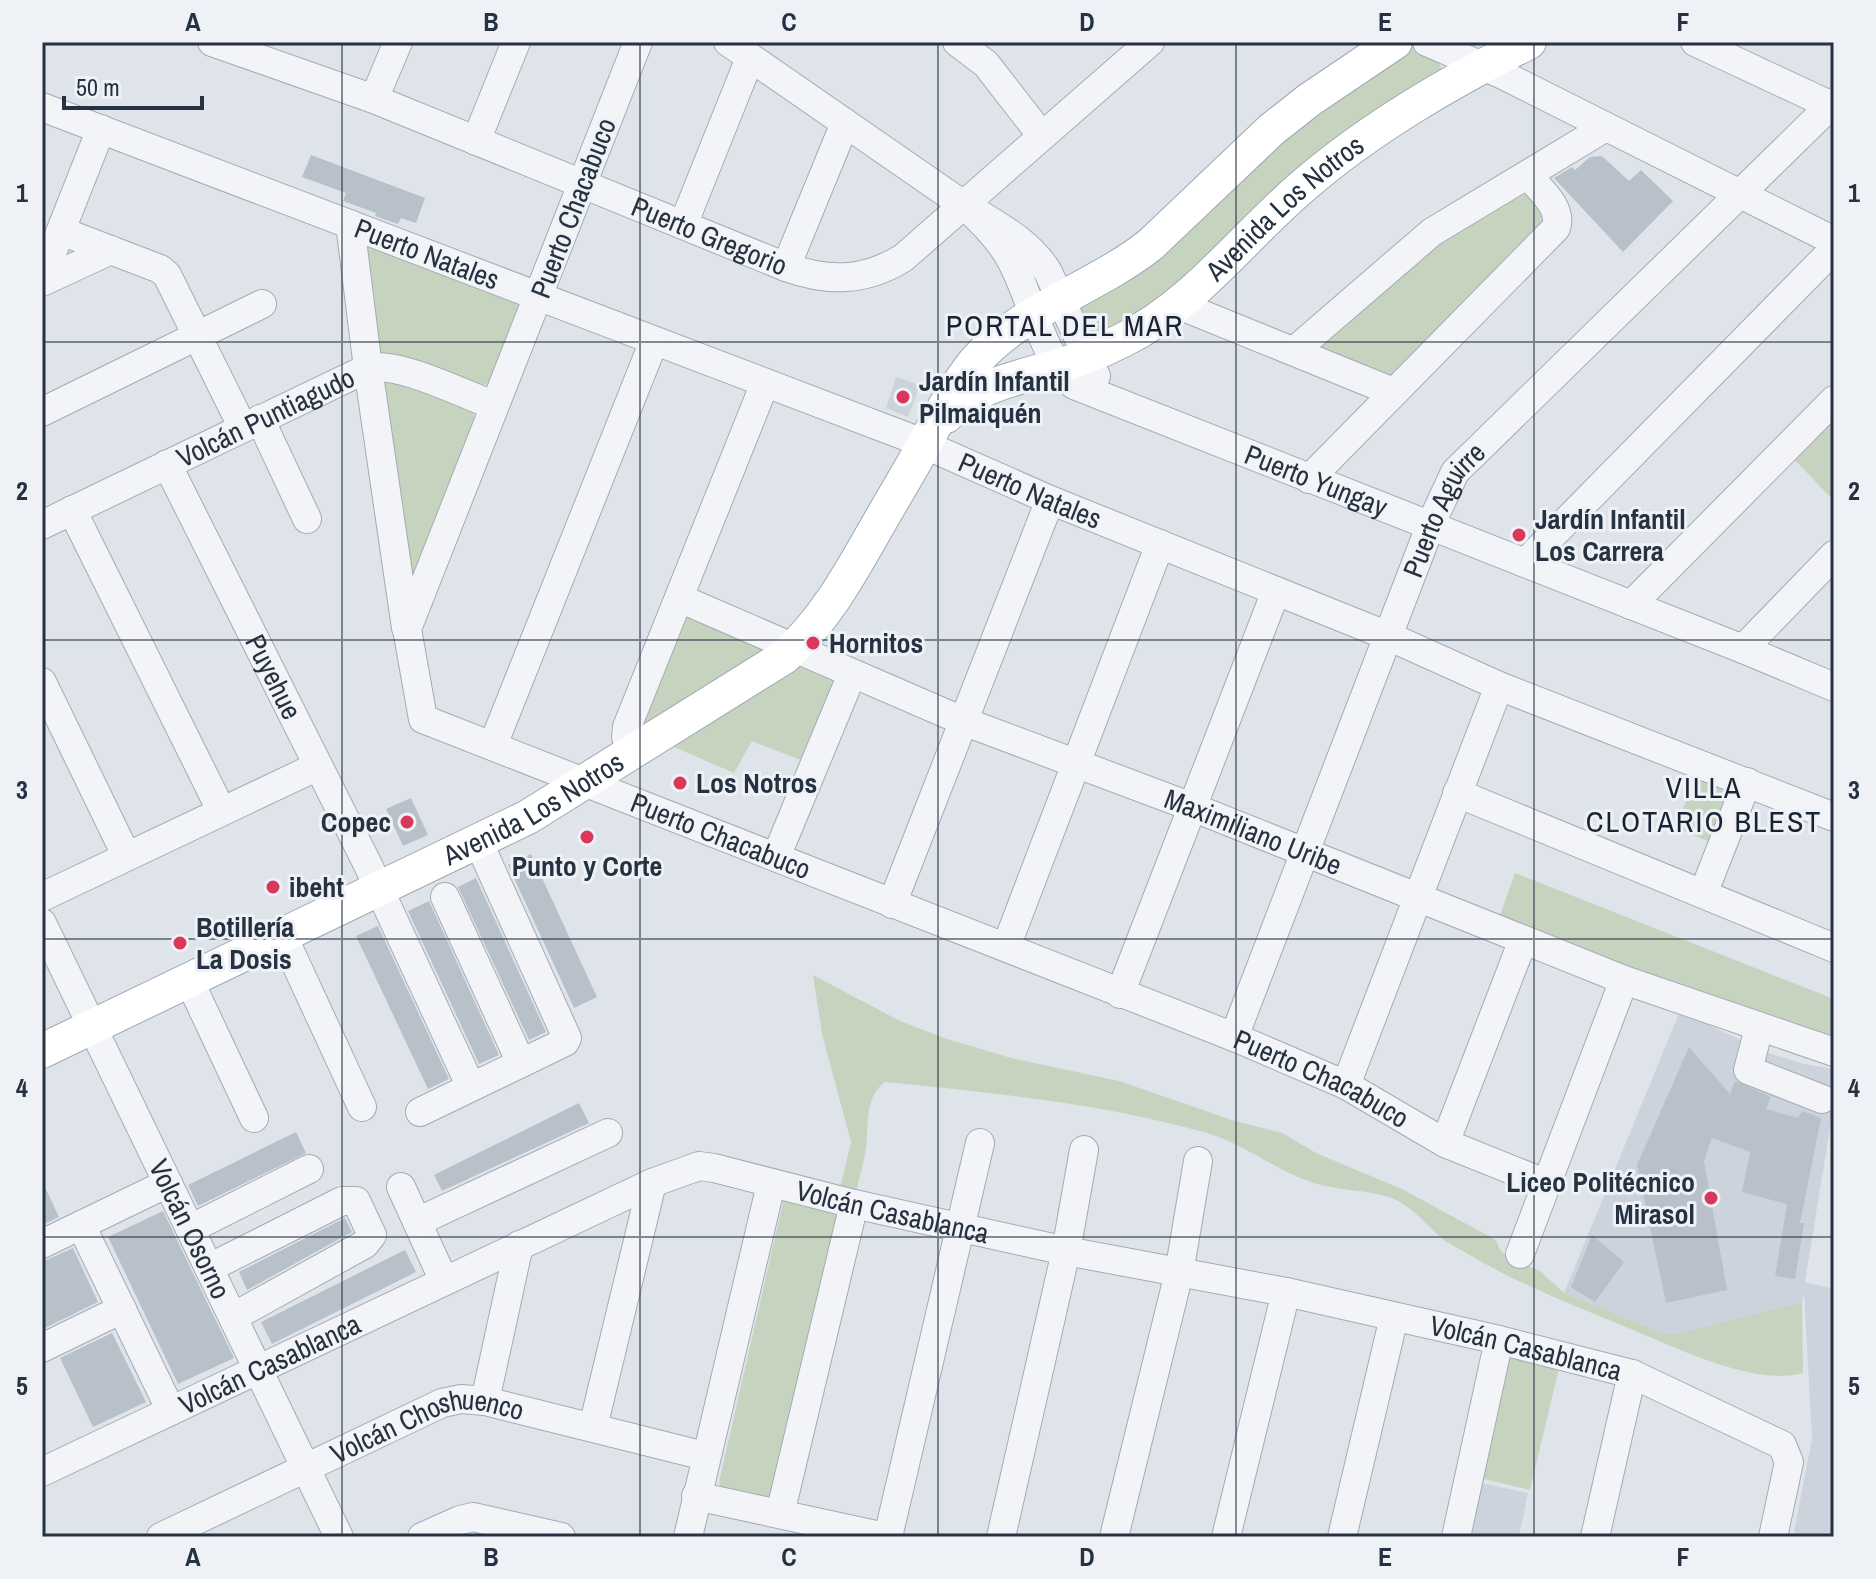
<svg xmlns="http://www.w3.org/2000/svg" width="1876" height="1579" font-family="'Archivo Narrow',sans-serif">
<rect width="100%" height="100%" fill="#dfe4ea"/>
<path fill="#cdd3dc" d="M896,377L920,385L908,417L886,408Z
M1680,1011L1765,1052L1804,1064L1834,1069V1103L1805,1282L1834,1289V1537H1793L1812,1439L1804,1293L1802,1302L1680,1333L1666,1334L1564,1293Z
M1481,1483L1528,1493L1519,1537H1469Z"/>
<path fill="#c6d4bf" d="M1409,45L1438,57L1443,74L1186,290L1098,344L1080,319L1079,301L1233,176Z
M1530,190L1553,220L1388,381L1312,351L1438,239L1476,213Z
M368,241L518,302L522,309L489,384L477,386L376,352L362,251Z
M381,378L472,408L475,419L409,589Z
M1834,410V501L1790,455Z
M683,611L769,649L641,739L635,726Z
M795,659L834,675L836,691L803,761L752,741L734,773L667,744Z
M1698,774L1731,787L1708,841L1675,827Z
M1515,873L1834,999V1041L1498,921Z
M813,975L900,1021L944,1038L1011,1058L1119,1081L1232,1120L1282,1133L1316,1153L1402,1189L1496,1240L1500,1250L1507,1256L1540,1271L1564,1293L1666,1334L1680,1333L1802,1302L1803,1373C1756,1387 1676,1348 1631,1329C1575,1306 1518,1284 1466,1253C1459,1249 1452,1245 1445,1241C1428,1227 1414,1208 1394,1199C1369,1189 1336,1191 1311,1182C1275,1170 1244,1144 1207,1133C1102,1103 993,1093 885,1082C864,1097 869,1125 866,1148C864,1163 859,1178 856,1193L840,1188L851,1142L822,1034Z
M784,1198L840,1210L770,1500L722,1491L719,1482Z
M1510,1352L1560,1364L1530,1490L1480,1478Z"/>
<path fill="#b8c0ca" d="M311,155L425,198L416,223L401,218L398,224L375,216L376,213L343,201L346,193L302,177Z
M1602,156L1629,181L1641,170L1673,201L1623,252L1554,178L1572,167L1575,170L1590,157Z
M411,798L428,835L403,846L386,809Z
M531,854L597,997L574,1008L508,865Z
M476,878L546,1032L529,1040L458,887Z
M429,901L499,1055L479,1064L408,911Z
M378,926L449,1079L428,1089L356,936Z
M1689,1047L1730,1094L1735,1081L1771,1097L1766,1109L1798,1118L1802,1111L1821,1118L1800,1223H1804L1795,1279L1775,1276L1787,1204L1742,1192L1750,1152L1712,1138L1704,1161L1727,1290L1666,1303L1637,1165Z
M579,1103L589,1123L442,1191L434,1175Z
M296,1132L306,1153L198,1206L188,1185Z
M42,1181L59,1217L42,1225Z
M163,1211L234,1358L178,1384L108,1237Z
M345,1218L352,1232L247,1290L239,1272Z
M1592,1235L1624,1262L1595,1302L1571,1287Z
M73,1248L98,1302L45,1328L42,1322V1262Z
M405,1250L416,1272L272,1344L261,1322Z
M112,1333L146,1402L93,1427L60,1358Z"/>
<g fill="none" stroke-linecap="round" stroke-linejoin="round">
<g stroke="#a4abb4" stroke-width="30">
<g id="minor">
<path id="s1" d="M212,42L374,99L786,267C828,282 864,282 903,258L1150,42"/>
<path id="s2" d="M638,42L407,629L423,719L1234,1037L1346,1085L1445,1143L1547,1184"/>
<path d="M728,42C802,94 877,145 952,197C985,220 1026,236 1048,272L1096,376"/>
<path d="M957,42L986,64L1042,136"/>
<path d="M1427,42L1503,75L1834,241"/>
<path d="M1695,42L1834,107"/>
<path d="M374,99L398,42"/>
<path id="s3" d="M42,107L905,436L1050,500L1388,636L1499,686L1834,817"/>
<path d="M476,141L516,42"/>
<path id="s4" d="M964,205C983,222 1001,240 1012,262C1032,300 1042,356 1074,385L1743,649L1834,687"/>
<path d="M350,224L368,368L406,628"/>
<path d="M683,225L750,58"/>
<path d="M61,231L160,269L167,275L243,428"/>
<path d="M786,267L845,123"/>
<path d="M42,278L101,129"/>
<path d="M42,282L111,250"/>
<path d="M1179,305L1393,392"/>
<path d="M1294,351L1432,232L1606,127"/>
<path d="M42,412L262,304"/>
<path d="M260,419L307,519"/>
<path id="s5" d="M167,464L367,863L471,1087"/>
<path d="M1309,479L1556,228C1563,208 1540,190 1528,175"/>
<path d="M72,510L221,810"/>
<path id="s6" d="M42,525L368,368C398,361 463,394 493,405"/>
<path d="M1525,563L1834,249"/>
<path id="s7" d="M679,598L963,721L1192,807L1624,980L1834,1052"/>
<path d="M1631,605L1834,400"/>
<path d="M1743,649L1834,555"/>
<path d="M42,682L126,855"/>
<path d="M493,745L654,341"/>
<path d="M633,754L626,737L627,727L765,383"/>
<path d="M1457,793L1834,948"/>
<path d="M776,857L852,674"/>
<path d="M1703,894L1747,782"/>
<path d="M42,897L318,766"/>
<path d="M445,897L521,1063"/>
<path d="M892,904L1050,500"/>
<path id="s8" d="M42,923L339,1537"/>
<path d="M282,934L362,1107"/>
<path d="M1006,947L1160,544"/>
<path d="M189,980L254,1118"/>
<path d="M1120,994L1276,591"/>
<path d="M1759,1028L1748,1070L1822,1099"/>
<path id="s9" d="M1234,1037L1431,524L1455,472L1834,102"/>
<path d="M1346,1085L1499,686"/>
<path d="M420,1112L565,1042L567,1038L478,841"/>
<path d="M1445,1143L1523,940"/>
<path d="M401,1187L444,1281"/>
<path d="M417,1222L608,1133"/>
<path d="M81,1225L171,1411"/>
<path d="M190,1229L309,1169"/>
<path d="M42,1244L168,1183"/>
<path d="M1520,1254L1624,980"/>
<path d="M209,1268L342,1201H356L372,1235L365,1244L233,1317"/>
<path d="M42,1348L122,1309"/>
<path d="M485,1401L519,1245"/>
<path d="M593,1427L652,1183"/>
<path id="s10" d="M42,1472L652,1183L699,1166L714,1168L854,1204L1066,1251L1286,1292L1499,1340L1632,1374L1782,1445L1789,1462L1773,1537"/>
<path d="M696,1496L885,1537"/>
<path d="M780,1514L854,1204"/>
<path id="s11" d="M161,1537L442,1403L461,1399L485,1401L705,1456"/>
<path d="M422,1537L460,1520L473,1517L561,1537"/>
<path d="M688,1537L771,1184"/>
<path d="M888,1537L980,1143"/>
<path d="M1001,1537L1066,1251L1084,1150"/>
<path d="M1114,1537L1179,1273L1198,1161"/>
<path d="M1226,1537L1286,1292"/>
<path d="M1342,1537L1394,1317"/>
<path d="M1456,1537L1499,1340"/>
<path d="M1595,1537L1632,1374"/>
</g>
</g>
<g stroke="#9da9b6" stroke-width="36">
<g id="major">
<path id="s12" d="M946,416C976,384 1020,378 1061,365C1083,359 1103,350 1123,340C1195,304 1243,237 1303,186C1370,128 1450,82 1529,42"/>
<path id="s13" d="M42,1051L528,817L784,657C824,621 849,576 875,530C891,502 908,474 924,445C939,417 954,388 974,363C1020,309 1094,289 1150,245L1271,130L1309,100L1395,42"/>
</g>
</g>
<use href="#minor" stroke="#f2f4f7" stroke-width="28"/>
<use href="#major" stroke="#fff" stroke-width="34"/>
</g>
<path fill="none" stroke="#263242" stroke-width="2" stroke-opacity="0.55" d="M342,42V1537M640,42V1537M938,42V1537M1236,42V1537M1534,42V1537M42,342H1834M42,640H1834M42,939H1834M42,1237H1834"/>
<g fill="#da385b" stroke="#eef2f7" stroke-width="3">
<circle cx="903" cy="397" r="8"/>
<circle cx="1519" cy="535" r="8"/>
<circle cx="813" cy="643" r="8"/>
<circle cx="680" cy="783" r="8"/>
<circle cx="407" cy="822" r="8"/>
<circle cx="587" cy="837" r="8"/>
<circle cx="273" cy="887" r="8"/>
<circle cx="180" cy="943" r="8"/>
<circle cx="1711" cy="1198" r="8"/>
</g>
<g text-anchor="middle" stroke-width="6" stroke-linejoin="round" paint-order="stroke">
<g font-size="28" fill="#263242" stroke="#eef2f7">
<text transform="translate(573 208) rotate(-69)" y="10">Puerto Chacabuco</text>
<text dy="10" stroke="none"><textPath href="#s12" startOffset="404">Avenida Los Notros</textPath></text>
<text dy="10" stroke="none"><textPath href="#s1" startOffset="534">Puerto Gregorio</textPath></text>
<text dy="10" stroke="none"><textPath href="#s3" startOffset="412">Puerto Natales</textPath></text>
<text dy="10" stroke="none"><textPath href="#s6" startOffset="248">Volcán Puntiagudo</textPath></text>
<text dy="10" stroke="none"><textPath href="#s4" startOffset="474">Puerto Yungay</textPath></text>
<text dy="10" stroke="none"><textPath href="#s3" startOffset="1060">Puerto Natales</textPath></text>
<text dy="10" stroke="none"><textPath href="#s9" startOffset="568">Puerto Aguirre</textPath></text>
<text dy="10" stroke="none"><textPath href="#s5" startOffset="238">Puyehue</textPath></text>
<text dy="10" stroke="none"><textPath href="#s13" startOffset="548">Avenida Los Notros</textPath></text>
<text dy="10" stroke="none"><textPath href="#s7" startOffset="620">Maximiliano Uribe</textPath></text>
<text dy="10" stroke="none"><textPath href="#s2" startOffset="1042">Puerto Chacabuco</textPath></text>
<text dy="10" stroke="none"><textPath href="#s2" startOffset="1690">Puerto Chacabuco</textPath></text>
<text dy="10" stroke="none"><textPath href="#s10" startOffset="924">Volcán Casablanca</textPath></text>
<text dy="10" stroke="none"><textPath href="#s8" startOffset="340">Volcán Osorno</textPath></text>
<text dy="10" stroke="none"><textPath href="#s10" startOffset="1572">Volcán Casablanca</textPath></text>
<text dy="10" stroke="none"><textPath href="#s10" startOffset="252">Volcán Casablanca</textPath></text>
<text dy="10" stroke="none"><textPath href="#s11" startOffset="292">Volcán Choshuenco</textPath></text>
</g>
<g font-size="28" font-weight="bold" fill="#263242" stroke="#eef2f7" text-anchor="start">
<text x="919" y="391">Jardín Infantil<tspan x="919" dy="32">Pilmaiquén</tspan></text>
<text x="1535" y="529">Jardín Infantil<tspan x="1535" dy="32">Los Carrera</tspan></text>
<text x="829" y="653">Hornitos</text>
<text x="696" y="793">Los Notros</text>
<text x="391" y="832" text-anchor="end">Copec</text>
<text x="587" y="876" text-anchor="middle">Punto y Corte</text>
<text x="289" y="897">ibeht</text>
<text x="196" y="937">Botillería<tspan x="196" dy="32">La Dosis</tspan></text>
<text x="1695" y="1192" text-anchor="end">Liceo Politécnico<tspan x="1695" dy="32">Mirasol</tspan></text>
</g>
<g font-size="30" letter-spacing="2" fill="#192333" stroke="#eef2f7">
<text x="1065" y="336">PORTAL DEL MAR</text>
<text x="1704" y="798">VILLA<tspan x="1704" dy="34">CLOTARIO BLEST</tspan></text>
</g>
</g>
<rect width="1876" height="1579" fill="none" stroke="#eef2f7" stroke-width="88"/>
<path d="M64 96v12h138v-12" fill="none" stroke="#263242" stroke-width="4"/>
<text x="76" y="96" font-size="24" fill="#263242" stroke="#eef2f7" stroke-width="6" paint-order="stroke">50 m</text>
<rect x="44" y="44" width="1788" height="1491" fill="none" stroke="#263242" stroke-width="3"/>
<g font-size="26" text-anchor="middle" font-weight="bold" fill="#263242">
<text x="193" y="31">A</text>
<text x="491" y="31">B</text>
<text x="789" y="31">C</text>
<text x="1087" y="31">D</text>
<text x="1385" y="31">E</text>
<text x="1683" y="31">F</text>
<text x="22" y="202">1</text>
<text x="1854" y="202">1</text>
<text x="22" y="500">2</text>
<text x="1854" y="500">2</text>
<text x="22" y="799">3</text>
<text x="1854" y="799">3</text>
<text x="22" y="1097">4</text>
<text x="1854" y="1097">4</text>
<text x="22" y="1395">5</text>
<text x="1854" y="1395">5</text>
<text x="193" y="1566">A</text>
<text x="491" y="1566">B</text>
<text x="789" y="1566">C</text>
<text x="1087" y="1566">D</text>
<text x="1385" y="1566">E</text>
<text x="1683" y="1566">F</text>
</g>
</svg>
